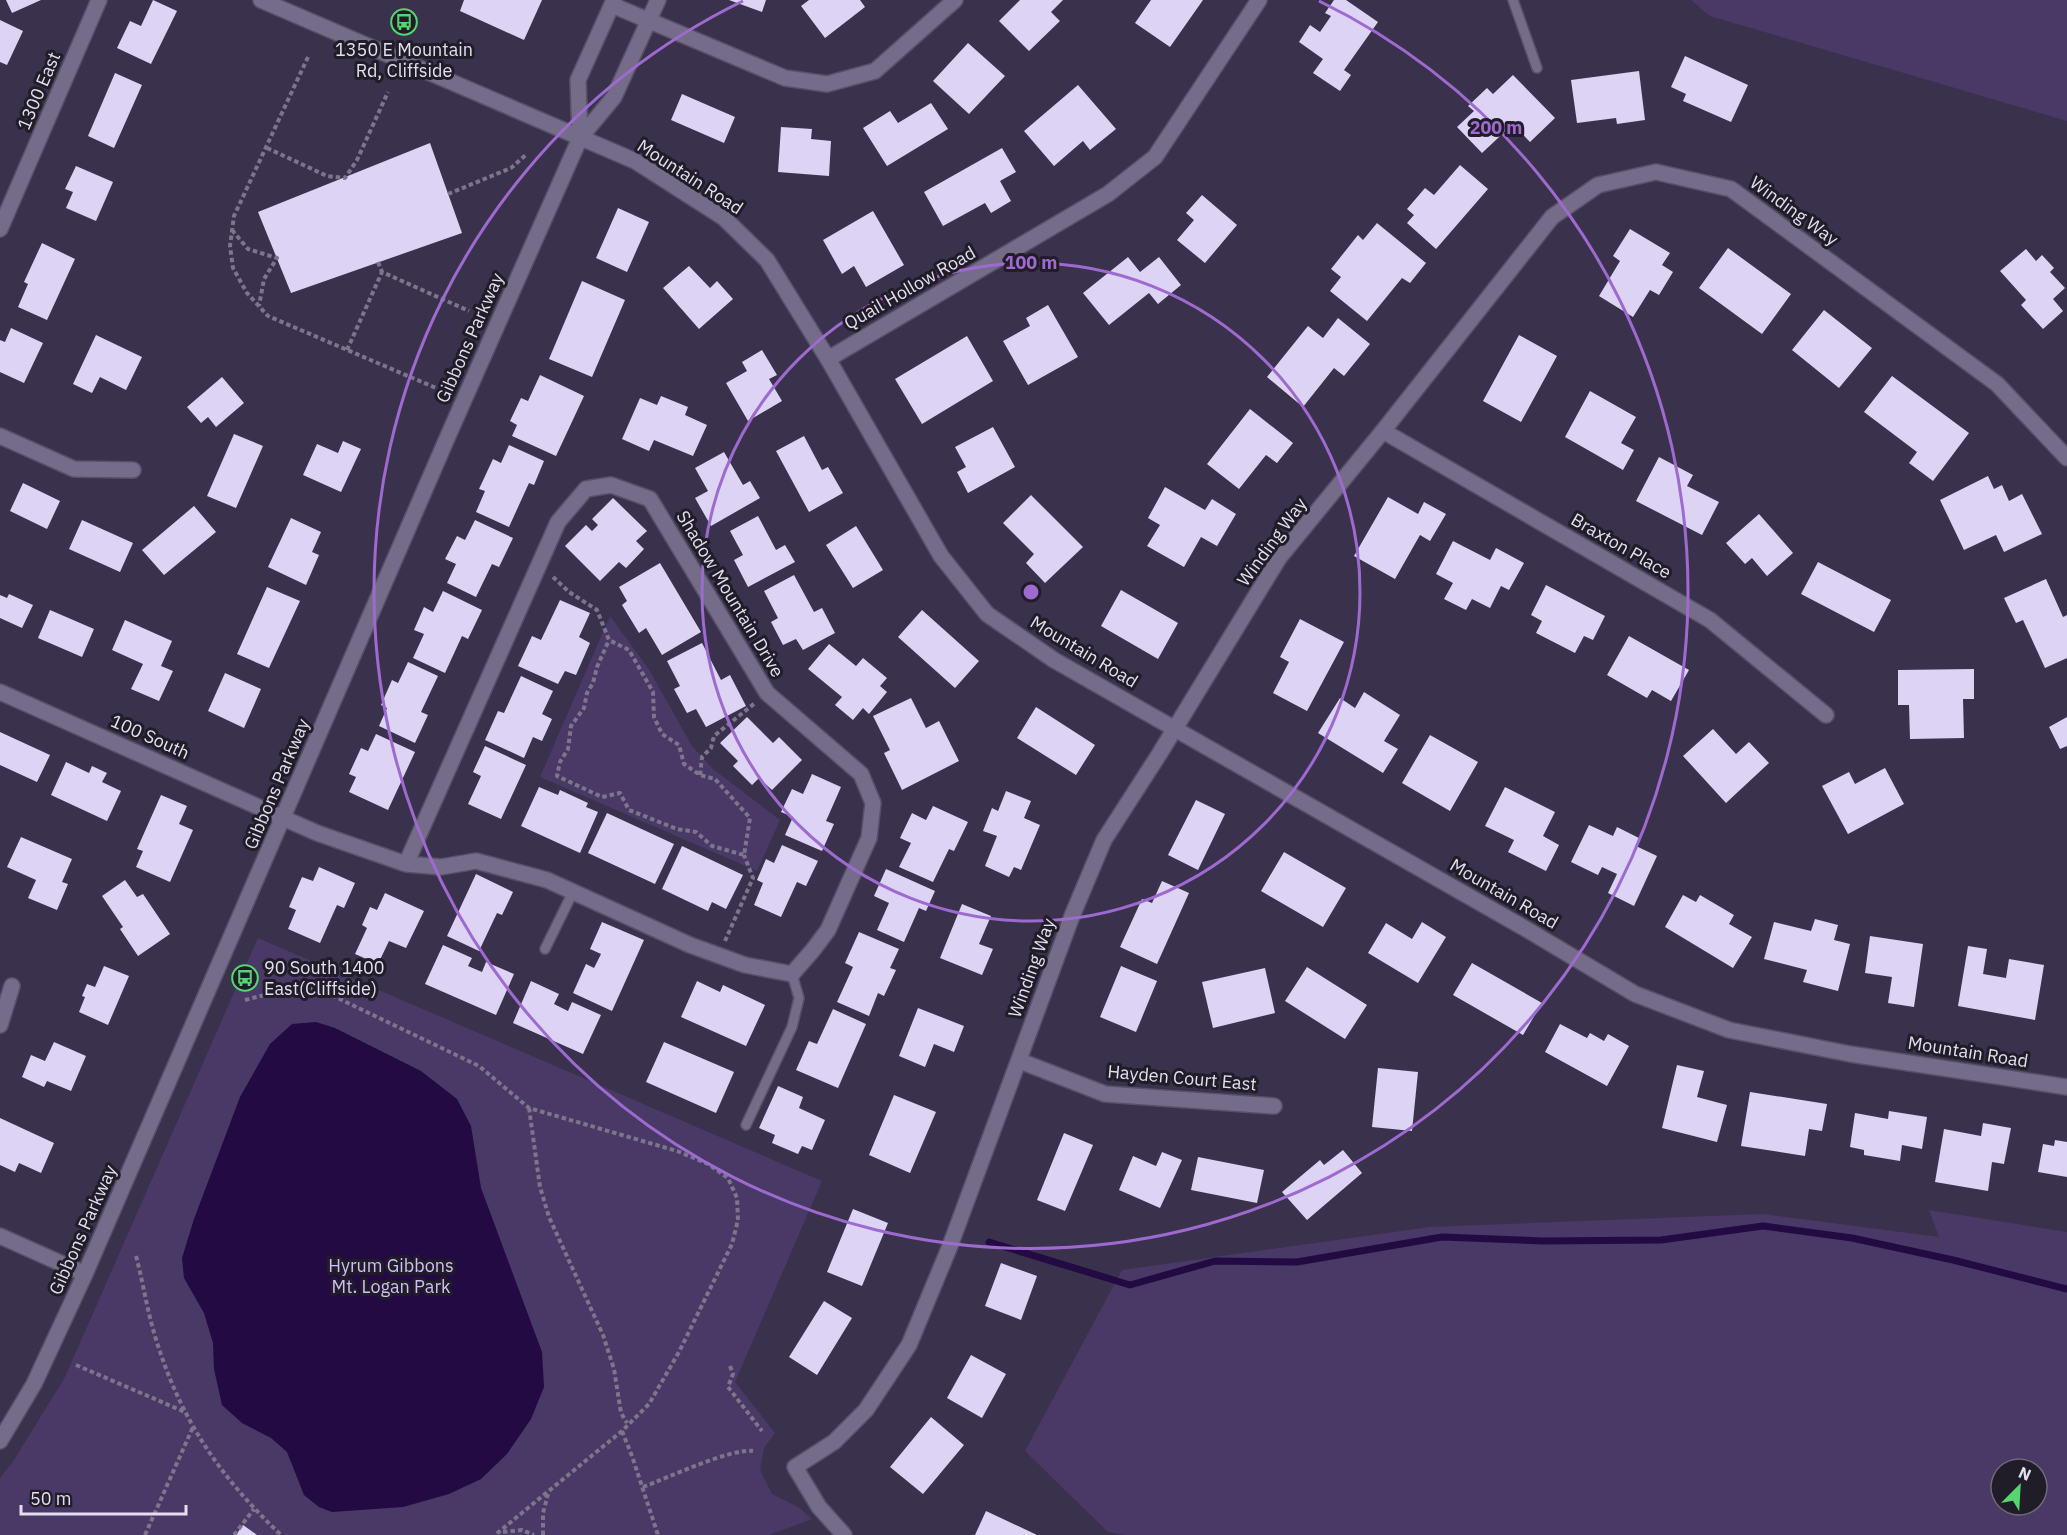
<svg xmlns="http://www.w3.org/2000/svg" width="2067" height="1535" font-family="'IBM Plex Sans',sans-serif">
<rect width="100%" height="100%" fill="#3a324d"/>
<path fill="#483966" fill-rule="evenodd" d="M1691,0H2067V121L1710,16Z
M610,616L648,668L692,746L713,769L780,820L757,871L540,777Z
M258,938L822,1181L735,1382L775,1433L764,1448L760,1470L772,1494L798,1507L812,1519L769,1535H0V1478L14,1460L65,1377Z
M1929,1210L2067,1232V1535H1125L1108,1532L1025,1451L1122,1270L1430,1227L1763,1214L1939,1237ZM2001,1469H2037V1505H2001Z"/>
<path fill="#230a43" d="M316,1022L335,1028L421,1071L457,1099L471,1126L481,1188L542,1352L544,1387L531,1419L507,1454L481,1479L449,1494L403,1507L332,1512L319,1507L304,1495L287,1452L271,1438L242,1423L222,1405L214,1369L213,1343L204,1313L184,1278L182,1258L194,1219L240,1097L270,1044L292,1024Z"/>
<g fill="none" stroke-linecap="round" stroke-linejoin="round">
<path stroke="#230a43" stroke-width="7" d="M989,1242L1130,1285L1215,1261L1297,1262L1442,1237L1543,1241L1661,1240L1763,1226L1852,1238L1953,1260L2067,1289"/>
</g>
<path fill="#ddd3f5" d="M6,0H41L12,13Z
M153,0L177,11L151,64L117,48L130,21L141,26Z
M464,0H542L524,40L460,11Z
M729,0H766L762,12Z
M809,0H860L865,7L825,38L801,6Z
M1020,0H1063L1051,12L1060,21L1029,51L999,21Z
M1151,0H1203L1170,47L1135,23Z
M1334,0H1346L1378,22L1344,70L1351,75L1340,91L1313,73L1323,59L1299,42L1310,25L1320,32L1331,16L1325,13Z
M0,20L23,31L7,65L0,62Z
M968,43L1005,76L969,114L933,81Z
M1685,56L1748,85L1731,122L1683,101L1686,94L1671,87Z
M1639,71L1645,120L1617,124L1616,118L1577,123L1571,80Z
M115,73L142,85L114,148L88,136Z
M1513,75L1555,118L1530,142L1513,124L1482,153L1457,127L1474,111L1468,106L1487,88L1493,94Z
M1078,85L1116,129L1090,150L1083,141L1054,166L1024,131Z
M682,94L735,117L724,143L671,120Z
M931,103L948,129L887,166L863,128L890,111L898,123Z
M781,127L812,129L811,139L831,141L829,176L778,172Z
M430,143L462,233L291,293L258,212Z
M1002,148L1016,172L1000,181L1011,201L991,213L985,203L943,226L924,192Z
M1460,165L1488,189L1436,249L1407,223L1414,215L1407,209L1425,188L1434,195Z
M76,166L113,182L96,221L66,208L73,192L65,189Z
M1202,195L1237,225L1205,263L1177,240L1194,220L1186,213Z
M618,208L649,222L627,272L596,258Z
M873,211L904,265L866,287L854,266L842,274L823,240Z
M1377,223L1426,263L1410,283L1402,278L1367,321L1330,291L1341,277L1331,269L1358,235L1363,240Z
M1630,229L1670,253L1662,265L1673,272L1659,295L1650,290L1633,317L1599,296L1620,261L1613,256Z
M42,243L75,259L47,320L18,307L28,284L24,282Z
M1728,248L1791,294L1762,334L1699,288Z
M2026,249L2036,261L2042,255L2054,268L2050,272L2065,288L2053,299L2063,311L2043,329L2021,305L2026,300L2000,271Z
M1128,257L1140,272L1159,257L1181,285L1158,304L1149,293L1109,325L1083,293Z
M689,266L710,288L717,281L733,299L699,329L663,288Z
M582,281L625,300L592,377L549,359Z
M1048,305L1078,357L1028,385L1003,341L1030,326L1026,318Z
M1824,310L1872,348L1839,388L1792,350Z
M1338,318L1370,344L1344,376L1334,368L1303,407L1267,377L1308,326L1323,338Z
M11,328L43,343L24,383L0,372V340L5,342Z
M96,335L142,357L126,390L100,377L92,393L73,384Z
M1519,335L1557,356L1521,422L1483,401Z
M967,336L993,381L922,424L895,379Z
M762,350L777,375L769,379L782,401L748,421L726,383L747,371L742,362Z
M540,375L584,396L556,456L512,436L517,425L510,421L521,398L528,401Z
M1892,376L1969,433L1933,481L1909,463L1917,452L1864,412Z
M222,377L244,403L216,427L208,417L201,423L187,407Z
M1590,391L1636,417L1621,443L1634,450L1623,470L1565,437Z
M661,396L688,407L685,415L707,425L693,456L654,440L649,451L622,439L640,398L657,405Z
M1250,409L1293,443L1277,463L1266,455L1239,489L1207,464Z
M993,427L1015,467L968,493L957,472L966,467L955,447Z
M234,434L263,446L236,508L207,496Z
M804,436L822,470L828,467L843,493L809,512L776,451Z
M343,441L361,449L341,492L303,475L317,444L338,453Z
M509,445L544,461L534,485L529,483L509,527L476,512L485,491L479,489L493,459L501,463Z
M724,452L743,485L750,481L760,498L711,526L695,498L708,491L695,468Z
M1659,457L1693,475L1687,486L1719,502L1702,535L1636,501Z
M1988,476L1994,489L2002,485L2009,501L2022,494L2042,534L2004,552L1996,535L1964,550L1940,500Z
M23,483L60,501L47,529L10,511Z
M1165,487L1205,510L1212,499L1236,514L1217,546L1201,537L1184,567L1147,546L1160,525L1148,518Z
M1031,495L1083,547L1045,583L1026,563L1034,554L1003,523Z
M1388,497L1418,514L1424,502L1446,514L1430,541L1420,535L1395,579L1354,556Z
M613,498L647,531L636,541L644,549L626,568L619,562L600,581L565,546L586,525L592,531L598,525L592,519Z
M194,506L216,532L164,575L142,550Z
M1759,514L1793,553L1767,576L1752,558L1745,564L1726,543Z
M758,516L776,550L785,545L795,562L748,587L734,560L743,555L730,531Z
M291,518L321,532L312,552L319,555L306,585L268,567Z
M82,520L133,543L120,572L69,549Z
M475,520L513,538L499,567L492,564L476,597L447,583L456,564L445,559L457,536L465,540Z
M856,526L883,570L853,588L826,545Z
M1453,541L1490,560L1496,548L1524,563L1509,590L1501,586L1490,608L1472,599L1466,610L1444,599L1453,583L1436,574Z
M1818,562L1891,600L1874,632L1801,594Z
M660,563L701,632L662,655L646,628L639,633L622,605L627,601L619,587Z
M794,575L814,612L822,608L835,633L803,650L796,639L783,645L771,622L778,618L764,591Z
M2046,579L2063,617L2067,615V658L2045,668L2023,620L2016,623L2004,598Z
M1546,585L1605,616L1593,640L1584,636L1575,653L1536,633L1542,621L1531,615Z
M267,587L300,601L269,668L237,654Z
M1121,590L1178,623L1158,659L1101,626Z
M443,591L482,610L468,639L462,636L445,673L413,658L424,634L414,630L424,607L433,612Z
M9,594L33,605L22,628L0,618V595L7,598Z
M560,600L590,613L579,637L590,643L576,675L565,671L558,684L518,666L532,636L541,640Z
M50,610L94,629L82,657L38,638Z
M922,610L979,661L955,688L898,637Z
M1300,619L1344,642L1307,711L1273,693L1289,662L1280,657Z
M125,620L172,641L161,666L173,671L159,701L131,689L143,664L112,650Z
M1629,636L1689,670L1671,701L1652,690L1647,698L1607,675Z
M702,643L721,680L730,675L746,706L706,727L696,709L687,713L674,689L680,686L667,661Z
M829,644L856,666L863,658L887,678L880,686L887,692L869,714L863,708L853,720L835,705L842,697L808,669Z
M408,662L438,676L421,712L428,715L415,743L379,726L387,708L381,705L392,680L398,683Z
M1974,669V699H1963L1964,738L1910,739L1909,705H1898V670Z
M225,673L261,689L244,728L208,711Z
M521,676L553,691L542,714L552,719L542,741L533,737L524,758L485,740L498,711L504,713Z
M1364,692L1400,715L1384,741L1398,749L1383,773L1318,733L1340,698L1355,708Z
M911,698L926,728L939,721L959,761L902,790L884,753L890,750L873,716Z
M1036,707L1095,745L1076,775L1017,738Z
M747,717L773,743L779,737L802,760L772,790L759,778L752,785L733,766L738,761L720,743Z
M2067,717V746L2060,749L2049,727Z
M1713,729L1736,754L1749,742L1769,763L1726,803L1683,756Z
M0,732L50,755L37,782L0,765Z
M376,734L415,752L388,810L349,792L356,777L349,774L361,748L368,751Z
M1430,735L1478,762L1450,811L1402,783Z
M485,746L526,765L501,819L468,804L481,776L473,772Z
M66,762L89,773L92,766L107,773L102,782L121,791L107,821L51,795Z
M1885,768L1904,804L1848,834L1822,786L1849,772L1855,784Z
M812,774L841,787L826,821L834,824L822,851L785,835L793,817L781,812L792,789L803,794Z
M539,787L558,795L560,790L588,803L586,807L598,812L580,853L521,826Z
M1505,787L1555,812L1543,836L1559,845L1546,871L1508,852L1514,840L1485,826Z
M1006,791L1031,801L1024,818L1040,825L1021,870L1014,867L1009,877L985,866L997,836L983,831L992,808L998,811Z
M161,795L187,806L179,824L193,830L170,882L136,867L143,851L137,849Z
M1196,800L1225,814L1198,870L1168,855Z
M933,806L968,822L954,851L949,849L933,882L899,867L911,843L900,838L912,813L926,820Z
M607,813L674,844L655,884L588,853Z
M1589,825L1613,836L1617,827L1639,838L1636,846L1657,856L1634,906L1608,893L1617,874L1602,867L1598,875L1571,862Z
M21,837L72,859L62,882L68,884L57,910L28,898L36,880L7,867Z
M782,845L818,861L806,886L797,882L781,917L754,905L763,883L757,880L766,859L774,863Z
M682,846L743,875L726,909L712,902L708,911L662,889Z
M1284,852L1346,888L1323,927L1261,891Z
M319,867L355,883L344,908L337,905L320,943L288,929L296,910L289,907L302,877L313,881Z
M886,869L935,891L926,911L919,908L904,942L877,930L889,903L874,896Z
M476,874L513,892L502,915L497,913L479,951L447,936Z
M125,880L137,897L143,894L170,934L138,956L120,929L123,927L102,896Z
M1162,881L1189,893L1157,964L1120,947L1142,899L1152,903Z
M385,893L424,911L406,948L389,941L378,964L355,954L367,928L362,925L370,907L377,910Z
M1683,895L1696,902L1700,895L1734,915L1729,924L1752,937L1733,968L1665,927Z
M962,904L991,916L979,944L993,949L982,975L940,958Z
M1815,919L1838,925L1834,940L1850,944L1838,991L1803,982L1807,970L1764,959L1774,922L1811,931Z
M602,922L644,940L612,1011L573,993L586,964L594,968L601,954L590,949Z
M1422,922L1446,937L1418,983L1368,953L1386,923L1412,939Z
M859,932L899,949L890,968L896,970L884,996L878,993L869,1016L837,1002L853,967L845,963Z
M1870,936L1923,944L1914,1007L1888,1003L1892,977L1865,973Z
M443,945L472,958L468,966L482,972L486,962L514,974L496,1015L425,984Z
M1968,946L1987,949L1983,974L2006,978L2009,959L2044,965L2035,1020L1958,1006Z
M1472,963L1542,1003L1523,1035L1453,995Z
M104,966L129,976L108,1025L79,1012L85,997L82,996L87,984L95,987Z
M1121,966L1157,981L1136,1032L1100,1017Z
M1307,967L1367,1005L1345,1039L1285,1001Z
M1265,968L1275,1013L1213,1028L1202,982Z
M531,981L559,994L554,1004L568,1011L572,1002L601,1015L583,1054L513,1023Z
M697,981L720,992L723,985L765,1005L746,1046L681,1017Z
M918,1008L964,1026L954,1052L934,1044L925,1067L899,1056Z
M833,1009L866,1024L838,1088L796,1070L809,1041L817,1044Z
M1560,1024L1587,1038L1590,1033L1604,1041L1608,1034L1629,1046L1607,1086L1545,1052Z
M54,1042L86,1056L71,1091L47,1081L44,1087L22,1077L31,1055L45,1061Z
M664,1042L734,1072L716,1113L646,1082Z
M1677,1065L1704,1071L1697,1097L1727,1105L1717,1142L1662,1128Z
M1378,1068L1418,1072L1412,1131L1372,1127Z
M778,1086L803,1097L799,1108L825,1120L812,1150L802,1146L798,1154L772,1143L775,1135L759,1128Z
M1750,1092L1827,1104L1822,1131L1809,1129L1805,1156L1741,1146Z
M894,1095L936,1112L910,1173L869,1155Z
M1889,1111L1927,1117L1922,1149L1902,1145L1900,1161L1864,1155V1150L1850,1147L1855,1113L1888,1119Z
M0,1118L54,1143L41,1173L19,1163L15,1172L0,1165Z
M1983,1123L2011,1128L2004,1164L1992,1162L1988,1191L1935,1182L1944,1129L1981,1136Z
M1064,1133L1093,1145L1065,1211L1037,1200Z
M2055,1140L2067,1142V1177L2038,1172L2043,1144L2054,1146Z
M1343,1150L1362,1173L1307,1220L1282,1192L1320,1160L1324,1165Z
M1162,1152L1182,1160L1160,1208L1119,1190L1133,1156L1156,1166Z
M1198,1157L1264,1170L1257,1203L1191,1190Z
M853,1209L888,1223L862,1286L827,1272Z
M1001,1263L1037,1276L1021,1320L985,1306Z
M824,1301L852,1318L817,1375L789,1357Z
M971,1355L1006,1374L982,1418L947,1398Z
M931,1417L964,1445L923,1494L890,1467Z
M986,1511L1037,1535H975Z
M243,1525L257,1535H236Z"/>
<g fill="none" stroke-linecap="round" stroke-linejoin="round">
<g stroke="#575067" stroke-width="12">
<path id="service" d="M1513,0L1537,68
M545,949L573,892
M746,1125L792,1027L799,998L792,974"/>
</g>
<g stroke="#575067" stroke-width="18">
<path id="minor" d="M261,0L635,161L724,218L767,260L828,359L941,556L987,614L1054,660L1526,929L1635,994L1729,1030L1850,1054L2067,1087
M614,0L578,80L580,138L614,97L658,0
M612,5L785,78L827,84L875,71L955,0
M0,229L99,0
M828,359L1108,194L1155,157L1259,0
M1383,431L1710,620L1826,715
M0,436L74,469L133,470
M0,692L317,833L406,864L441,867L476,861L547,880L690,945L745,965L792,974L813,950L828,930L869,838L873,803L861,774L767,693L650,499L611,485L586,489L558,522L406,864
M0,1025L12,986
M1020,1061L1105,1094L1274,1106
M0,1236L85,1274
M0,1441L34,1384L85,1274L448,436L580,138
M844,1535L819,1507L795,1467L834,1442L866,1410L909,1345L950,1246L1072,916L1104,840L1160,753L1279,558L1383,431L1552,217L1598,185L1656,172L1731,189L1997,384L2067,458"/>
</g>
<path stroke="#7c758c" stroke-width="4" stroke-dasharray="4.5 3" stroke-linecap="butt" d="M308,57L234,216L230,246L233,268L247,293L268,316L436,388
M267,148L327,176L345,178L357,160L388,92
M448,194L511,168L527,154
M232,230L248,249L277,258L264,279L259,306
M378,262L382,272
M347,350L382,272L469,311
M553,577L569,592L597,610L609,640L629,650L653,692L654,717L662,734L679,745L684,764L700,775L715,779L750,818L744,855L712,846L696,832L677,829L629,810L620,793L602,797L557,776L560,762L568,749L571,726L584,708L587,693L593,683L597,667L609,640
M700,775L702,757L711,748L714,736L755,703
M725,941L753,878L744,855
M245,1000L295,987L321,990L479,1066L529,1108L677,1151L708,1164L728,1178L737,1198L738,1220L732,1244L679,1352L649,1404L622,1431L495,1535
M529,1108L540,1187L549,1217L603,1335L614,1369L621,1413L627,1423
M136,1256C143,1282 147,1310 155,1336C180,1419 219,1476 281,1535
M76,1365L185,1412
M730,1366L733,1374L728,1387L762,1431
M622,1431L632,1456L658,1535
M643,1487C667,1478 731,1448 753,1451
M503,1532L522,1530L534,1535
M145,1535L193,1427
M234,1535L254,1509
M543,1535V1513L548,1494"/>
<use href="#service" stroke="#756c8a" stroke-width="9"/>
<use href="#minor" stroke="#756c8a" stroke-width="15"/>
</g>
<g fill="none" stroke="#9f6ad0" stroke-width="3">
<circle cx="1031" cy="592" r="329"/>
<path d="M1319 1A657 657 0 1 1 743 1"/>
</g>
<defs>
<g id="bus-ring" transform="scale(1.35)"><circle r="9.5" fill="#201c28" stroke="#55d671" stroke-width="1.5"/><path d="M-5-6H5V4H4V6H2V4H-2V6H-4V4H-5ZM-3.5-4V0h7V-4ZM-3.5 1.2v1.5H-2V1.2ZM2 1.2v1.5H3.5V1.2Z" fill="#55d671"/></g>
</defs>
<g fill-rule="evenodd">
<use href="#bus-ring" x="404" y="22"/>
<use href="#bus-ring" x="245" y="978"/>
</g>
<g text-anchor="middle" stroke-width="6" stroke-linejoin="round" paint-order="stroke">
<g font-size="18" fill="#e3def0" stroke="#201c28">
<text x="404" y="56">1350 E Mountain<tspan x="404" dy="21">Rd, Cliffside</tspan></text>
<text x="264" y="974" text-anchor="start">90 South 1400<tspan x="264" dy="21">East(Cliffside)</tspan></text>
</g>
<g font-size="18" fill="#e3def0" stroke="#201c28">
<text transform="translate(39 91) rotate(-67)" y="6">1300 East</text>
<text transform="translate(690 177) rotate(33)" y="6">Mountain Road</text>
<text transform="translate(1794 211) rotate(36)" y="6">Winding Way</text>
<text transform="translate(910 288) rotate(-30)" y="6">Quail Hollow Road</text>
<text transform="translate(470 338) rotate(-66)" y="6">Gibbons Parkway</text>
<text transform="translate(1272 542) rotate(-54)" y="6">Winding Way</text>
<text transform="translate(1621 546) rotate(30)" y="6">Braxton Place</text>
<text transform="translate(730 594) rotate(59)" y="6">Shadow Mountain Drive</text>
<text transform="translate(1084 652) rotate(31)" y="6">Mountain Road</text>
<text transform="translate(150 737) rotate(24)" y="6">100 South</text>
<text transform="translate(277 784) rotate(-67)" y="6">Gibbons Parkway</text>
<text transform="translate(1504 894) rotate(30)" y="6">Mountain Road</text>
<text transform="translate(1032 968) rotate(-70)" y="6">Winding Way</text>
<text transform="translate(1968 1052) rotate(9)" y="6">Mountain Road</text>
<text transform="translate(1182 1078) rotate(5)" y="6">Hayden Court East</text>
<text transform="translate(83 1230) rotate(-66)" y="6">Gibbons Parkway</text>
</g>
<g font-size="18" fill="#cfbff6" stroke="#201c28">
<text x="391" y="1272">Hyrum Gibbons<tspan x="391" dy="21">Mt. Logan Park</tspan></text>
</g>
</g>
<circle cx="1031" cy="592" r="9" fill="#9f6ad0" stroke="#201c28" stroke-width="3"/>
<g font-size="18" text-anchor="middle" font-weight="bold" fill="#9f6ad0" stroke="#201c28" stroke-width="6" stroke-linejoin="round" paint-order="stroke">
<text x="1496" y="134">200 m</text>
<text x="1031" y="269">100 m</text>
</g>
<g transform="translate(2019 1487) rotate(24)"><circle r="28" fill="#201c28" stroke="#6e6a78" stroke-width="1.5"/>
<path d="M0-4.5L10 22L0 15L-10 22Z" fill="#55d671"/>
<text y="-9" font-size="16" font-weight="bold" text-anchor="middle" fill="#e3def0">N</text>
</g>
<path d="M21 1505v9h165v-9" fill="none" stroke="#e3def0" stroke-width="3"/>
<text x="30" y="1505" font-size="18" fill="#e3def0" stroke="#201c28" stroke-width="4.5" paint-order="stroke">50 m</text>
</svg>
